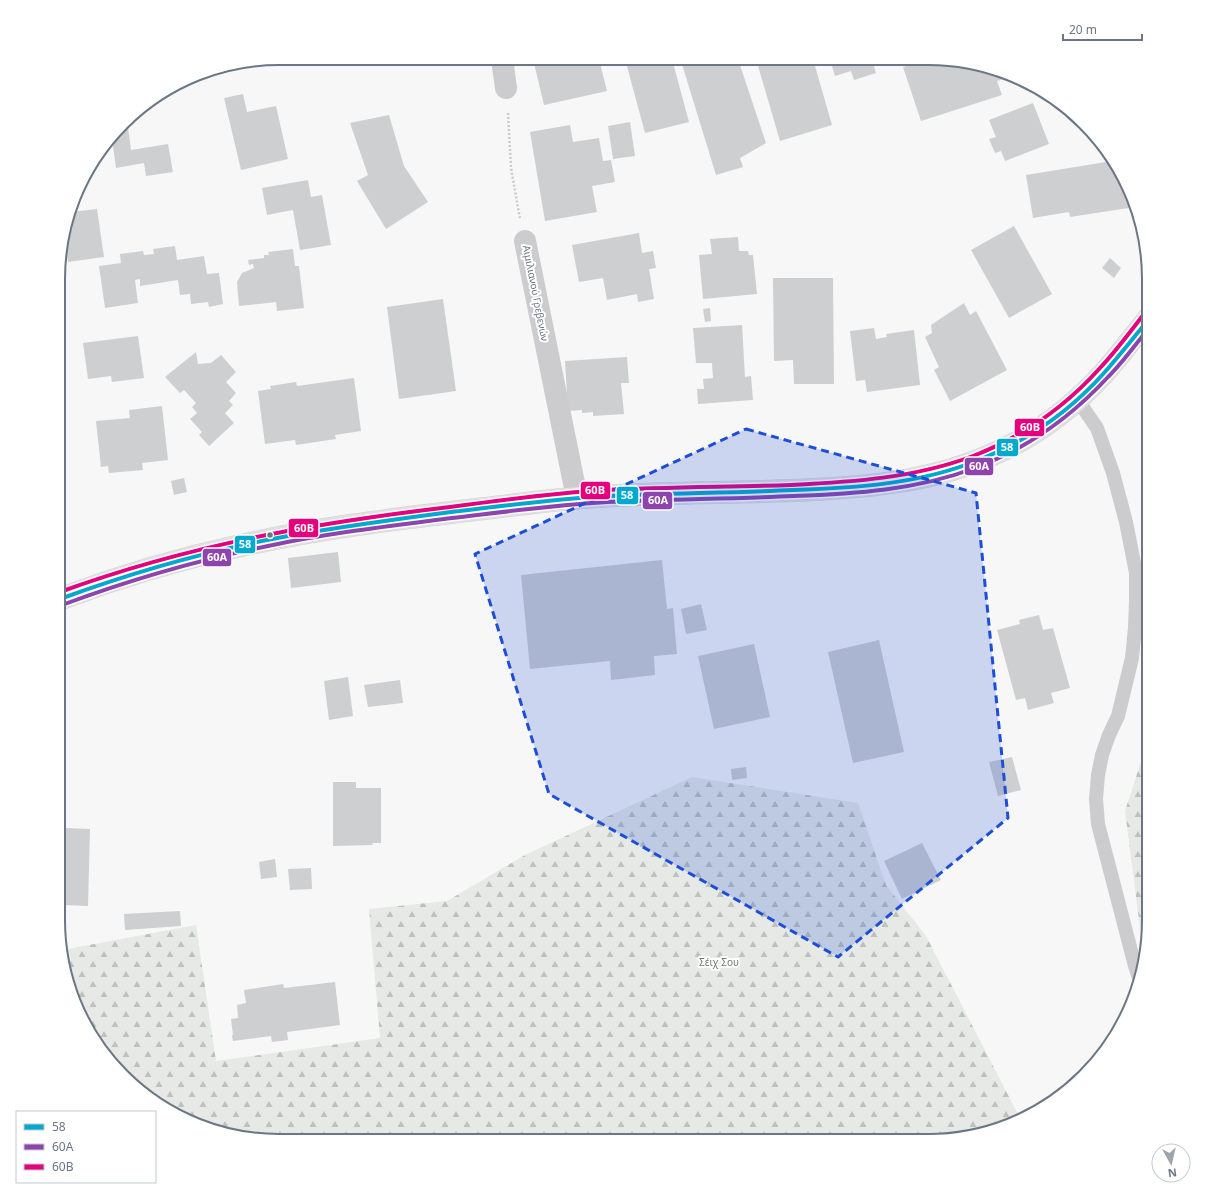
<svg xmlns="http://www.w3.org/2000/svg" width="1207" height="1199" font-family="'Noto Sans',sans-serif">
<defs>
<pattern id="forest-firs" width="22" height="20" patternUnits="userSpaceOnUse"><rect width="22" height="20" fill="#e6e9e5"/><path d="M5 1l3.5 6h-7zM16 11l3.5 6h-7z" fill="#bec2bf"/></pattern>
</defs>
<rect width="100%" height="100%" fill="#f7f7f7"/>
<path fill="url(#forest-firs)" d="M1149,737V934L1144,959L1125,811Z
M692,777L858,803L886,885L926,936L1020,1118L999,1129L942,1141H265L181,1118L133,1086L103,1054L70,991L62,950L196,925L216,1061L380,1038L369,909L447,901L525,855Z"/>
<path fill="#cecfd0" d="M533,59H599L607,91L544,105Z
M625,59H672L689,122L645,133Z
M687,59H738L766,143L740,158L743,167L716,175L681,61Z
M756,59H813L832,125L780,141Z
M830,60H872L876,73L854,80L851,71L835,76Z
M926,60H957L1002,75L1003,79L997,81L1002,95L921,121L903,67Z
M243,94L247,112L276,106L288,159L241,170L224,98Z
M1033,103L1049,144L1005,161L1001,151L995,153L989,139L996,137L989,120Z
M389,115L404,166L428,202L386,229L357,181L368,175L350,123Z
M630,122L635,156L613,159L608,126Z
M570,125L573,142L599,138L603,161L611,160L615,182L592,186L597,212L545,221L530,132Z
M128,127L131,150L168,144L173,172L146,176L144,163L116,168L112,139L120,129Z
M1111,159L1134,201L1135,207L1070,217L1069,212L1033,218L1026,175L1106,162L1105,160Z
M308,180L311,197L322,195L331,245L300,250L293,210L267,215L262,188Z
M97,209L104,257L68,262L64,232L71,212Z
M1014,226L1052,294L1009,318L971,250Z
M639,233L642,253L653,251L656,268L649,269L654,299L638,302L637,294L607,300L603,278L579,282L572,245Z
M738,237L739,251H748L749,255H753L757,294L703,299L699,255L712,254L710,239Z
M175,246L177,260L204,256L207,274L219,273L223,304L209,307L208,302L191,304L190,294L180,295L178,280L140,286V279L135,280L138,303L105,308L99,266L121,263L120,254L143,251L144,255L154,254L153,249Z
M293,249L295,266H299L304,308L277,311L276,302L239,306L237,282L242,273L254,268L253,264L249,265L248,260L264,258V255H269L268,252Z
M1110,258L1121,268L1114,278L1102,268Z
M773,278H833L834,384H794L793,360L774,361Z
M443,299L456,391L399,399L387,307Z
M964,303L970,315L976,311L1007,370L950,401L934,370L939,367L925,337L932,333L931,325Z
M710,308L711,321L705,322L703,309Z
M742,325L745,377L751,376L753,400L698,404L697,389H704L703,379L713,378L712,363H696L693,328Z
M874,328L876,339L887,337L886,334L914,330L920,385L867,392L865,380L856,381L850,331Z
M138,336L144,378L112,382L111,376L88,379L83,343Z
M196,352L198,364L211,363L221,355L236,372L226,382L236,393L229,401L233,405L225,413L234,423L209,446L199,435L202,432L190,419L197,413L192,407L196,403L184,390L180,393L165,377Z
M627,357L629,383H621L624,414L593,416V412L582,413V410L568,411L565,361Z
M354,378L361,431L335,435L336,439L296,445L295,440L265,444L258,391L271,389L270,386L296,382L297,386Z
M162,406L168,460L142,463L143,470L109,473L108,466L101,467L96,421L130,418L129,410Z
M184,478L187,492L174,495L171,481Z
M338,552L341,582L291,588L288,558Z
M662,560L667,609L673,608L677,654L654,656L655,675L611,680L610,661L530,669L521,575Z
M701,604L707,630L686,634L681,609Z
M1039,615L1043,630L1053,628L1070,688L1051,693L1054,703L1028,710L1025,698L1016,700L997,630L1020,624L1019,620Z
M879,640L904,752L853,763L828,652Z
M754,644L770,717L714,729L698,656Z
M348,677L353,716L329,720L324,681Z
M400,680L403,703L368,707L364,685Z
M1012,757L1021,790L998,796L989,762Z
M746,767L747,778L732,780L731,769Z
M333,782H356V788H381V843H372L373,845L333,846Z
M65,828L90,829L88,906L63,905L64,863H59V850H65Z
M922,843L941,880L902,899L884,861Z
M275,859L277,877L261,879L259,862Z
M311,868L312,889L290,890L288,869Z
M180,911L181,926L125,930L124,914Z
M335,982L340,1025L287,1032L288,1040L272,1042L271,1036L233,1041L232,1035H233L231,1019L238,1018L237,1005L246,1003L244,990L283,984L284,988Z"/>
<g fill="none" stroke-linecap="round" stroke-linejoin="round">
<g stroke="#d3d4d5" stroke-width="23">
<path id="secondary" d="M60,599C118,577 178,559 239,546C313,529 388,520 463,511C511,506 559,498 608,496C673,492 739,493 805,490C872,487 937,481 998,452C1038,434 1075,405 1105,372C1120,355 1134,336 1149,318"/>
</g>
<path stroke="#c9cacb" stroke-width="2.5" stroke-dasharray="2 2" stroke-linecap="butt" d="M508,113L511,168L520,219"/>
<path stroke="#ccccce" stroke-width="14" d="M1077,399L1097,428L1113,473L1126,522L1136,573V601L1135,628L1132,658L1118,716L1109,735L1102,755L1098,775L1096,799L1098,824L1104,847L1135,966L1140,981"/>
<path stroke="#ccccce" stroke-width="22" d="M502,59L506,88
M525,241L577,498"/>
<use href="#secondary" stroke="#e0e0e1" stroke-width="22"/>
<g stroke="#fff" stroke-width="7">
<path id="bus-1" d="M60,599C128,574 197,554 267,540C328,528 390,520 451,512C503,506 555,499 607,496C669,493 731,493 793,490C855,488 919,484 976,461C1026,442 1069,412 1104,373C1120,355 1134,337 1149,319"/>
</g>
<g stroke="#fff" stroke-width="7">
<path id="bus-2" d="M62,605C129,580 198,560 268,546C329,533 390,526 452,518C503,512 555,505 607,502C669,499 731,499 793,496C854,494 917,490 975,468C1026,449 1071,417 1108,377C1123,362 1135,345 1149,328"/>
</g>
<g stroke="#fff" stroke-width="7">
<path id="bus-3" d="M60,592C189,545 314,523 450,507C501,500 553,493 605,490C667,487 729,487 791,485C852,482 915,478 973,456C1022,437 1065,407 1100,368C1116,351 1130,332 1144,314"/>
</g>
<use href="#bus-1" stroke="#00a9ce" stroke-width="4"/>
<use href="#bus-2" stroke="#8e44ad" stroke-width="4"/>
<use href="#bus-3" stroke="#e5007d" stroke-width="4"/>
</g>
<path fill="#1d4ed8" fill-opacity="0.2" stroke="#1d4ed8" stroke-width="3" stroke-dasharray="8 5" stroke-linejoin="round" d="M746,429L976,493L1008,818L838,957L549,794L475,554Z"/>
<circle fill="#6b7784" stroke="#fff" stroke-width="1.5" cx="270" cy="535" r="3.5"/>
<g text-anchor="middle" stroke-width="4" stroke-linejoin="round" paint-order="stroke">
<g font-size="10" fill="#6b7784" stroke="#fff">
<text transform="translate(536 293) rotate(79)" y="4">Αιμιλιανού Γρεβενών</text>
</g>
<g font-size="10" fill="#6b7b69" stroke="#fff">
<text x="719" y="966">Σέιχ Σου</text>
</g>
</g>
<path d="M0 0H1207V1199H0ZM279 65H928A214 214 0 0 1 1142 279V920A214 214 0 0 1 928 1134H279A214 214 0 0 1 65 920V279A214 214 0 0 1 279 65Z" fill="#fff" fill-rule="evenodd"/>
<path fill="none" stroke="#6b7784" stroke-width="2" d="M279 65H928A214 214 0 0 1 1142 279V920A214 214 0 0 1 928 1134H279A214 214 0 0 1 65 920V279A214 214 0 0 1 279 65Z"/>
<g stroke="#fff" stroke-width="1.5">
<rect x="1014" y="418" width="31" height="19" rx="4" fill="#e5007d"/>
<rect x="996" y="438" width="23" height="19" rx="4" fill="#00a9ce"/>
<rect x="964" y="457" width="30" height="19" rx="4" fill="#8e44ad"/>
<rect x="580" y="481" width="31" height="19" rx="4" fill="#e5007d"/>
<rect x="616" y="486" width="23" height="19" rx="4" fill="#00a9ce"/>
<rect x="642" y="491" width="31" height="19" rx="4" fill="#8e44ad"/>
<rect x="288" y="518" width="31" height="20" rx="4" fill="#e5007d"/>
<rect x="234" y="535" width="22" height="19" rx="4" fill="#00a9ce"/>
<rect x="202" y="548" width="30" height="19" rx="4" fill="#8e44ad"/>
</g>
<g font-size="11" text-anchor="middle" font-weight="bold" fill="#fff">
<text x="1030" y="431">60Β</text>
<text x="1007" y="451">58</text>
<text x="979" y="470">60Α</text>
<text x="595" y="494">60Β</text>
<text x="627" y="499">58</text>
<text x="658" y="504">60Α</text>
<text x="304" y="532">60Β</text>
<text x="245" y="548">58</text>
<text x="217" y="561">60Α</text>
</g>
<rect x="16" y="1111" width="140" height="72" fill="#ffffff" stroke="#c4c9ce"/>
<rect x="24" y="1124" width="20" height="6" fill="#00a9ce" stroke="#c4c9ce"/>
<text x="52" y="1131" font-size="12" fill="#6b7784">58</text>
<rect x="24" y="1144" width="20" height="6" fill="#8e44ad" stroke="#c4c9ce"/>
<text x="52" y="1151" font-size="12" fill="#6b7784">60Α</text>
<rect x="24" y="1164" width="20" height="6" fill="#e5007d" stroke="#c4c9ce"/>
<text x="52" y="1171" font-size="12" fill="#6b7784">60Β</text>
<g transform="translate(1171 1163) rotate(172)"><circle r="19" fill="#ffffff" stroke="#c4c9ce"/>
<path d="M0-3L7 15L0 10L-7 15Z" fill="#9ca4ac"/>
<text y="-6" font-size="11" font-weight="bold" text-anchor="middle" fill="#6b7784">N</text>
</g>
<path d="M1063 34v6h79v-6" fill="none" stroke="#6b7784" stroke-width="2"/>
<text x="1069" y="34" font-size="12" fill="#6b7784" stroke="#ffffff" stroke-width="3" paint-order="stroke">20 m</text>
</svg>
